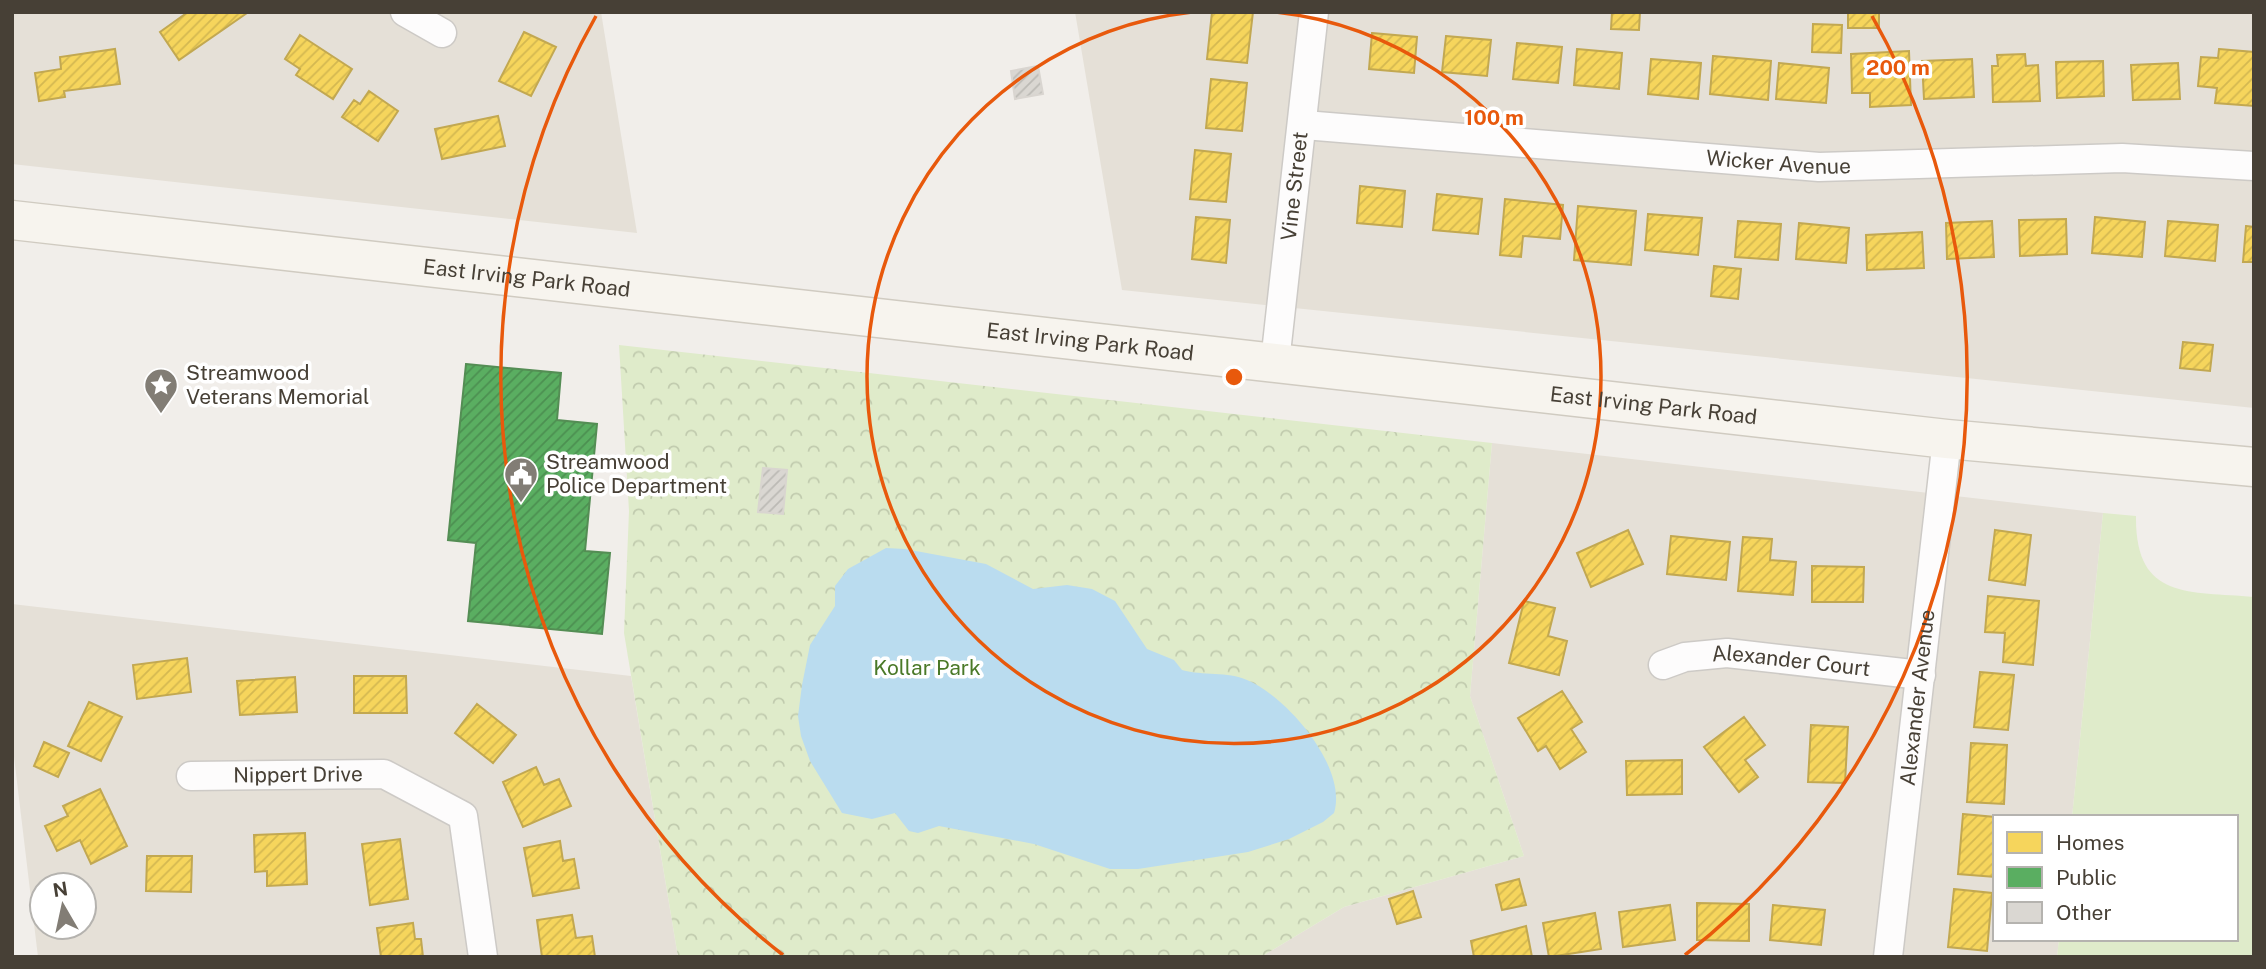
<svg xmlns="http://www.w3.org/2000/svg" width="2266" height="969" font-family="'Public Sans',sans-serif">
<defs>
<pattern id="park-crowns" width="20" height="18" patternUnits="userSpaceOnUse" patternTransform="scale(1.75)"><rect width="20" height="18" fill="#dfebca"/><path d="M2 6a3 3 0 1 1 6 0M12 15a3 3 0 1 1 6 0" fill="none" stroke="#c1cbae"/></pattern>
<pattern id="homes-hatch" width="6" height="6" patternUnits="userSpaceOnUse" patternTransform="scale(1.75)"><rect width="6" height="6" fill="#f6d55c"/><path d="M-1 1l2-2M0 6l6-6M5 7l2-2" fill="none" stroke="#d4b851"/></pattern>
<pattern id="public-hatch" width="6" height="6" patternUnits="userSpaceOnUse" patternTransform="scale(1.75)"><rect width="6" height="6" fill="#5aae61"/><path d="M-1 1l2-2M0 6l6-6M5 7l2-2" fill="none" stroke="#4c8f51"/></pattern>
<pattern id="building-hatch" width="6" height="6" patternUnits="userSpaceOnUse" patternTransform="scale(1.75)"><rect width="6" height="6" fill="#dad7d2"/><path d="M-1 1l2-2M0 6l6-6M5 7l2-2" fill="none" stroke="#bcbab5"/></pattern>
</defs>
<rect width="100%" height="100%" fill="#f1eeea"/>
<path fill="#e5e0d7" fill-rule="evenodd" d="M12,12H601L637,233L12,164Z
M1075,12H2254V408L1122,290Z
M1492,443L2103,513L2072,817H1995V939H2059L2057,957H1261L1344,907L1524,856L1470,696Z
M12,604L631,676L678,957H38L12,740ZM42,885H84V927H42Z"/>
<path fill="#dfebca" d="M2103,513L2136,516C2135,601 2189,591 2254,597V957H2057L2059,939H2236V817H2072Z"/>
<path fill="url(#park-crowns)" d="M619,345L1492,443L1470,696L1524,856L1344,907L1261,957H678L624,633L629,511Z"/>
<path fill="#badcef" d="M886,548L905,549L986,564L1033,589L1067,585L1092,589L1115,601L1147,649L1174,660L1182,670C1203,676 1227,671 1247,680C1288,697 1348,768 1334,813L1323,822L1289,839L1248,852L1138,869H1110L1034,844L939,826L918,833L909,831L895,813L872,819L842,813L810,761L801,736L798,716L802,685L810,645L835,606V586L848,569Z"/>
<path fill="url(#homes-hatch)" stroke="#c2a851" stroke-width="2" d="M188,12H247V13L179,60L160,32Z
M1212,12H1253L1247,63L1207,59Z
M1612,12H1640L1639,30L1611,29Z
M1848,12H1879V28H1848Z
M1813,24L1842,25L1841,53L1812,52Z
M524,32L556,47L531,96L499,81Z
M1372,33L1417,37L1414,73L1369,69Z
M300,35L352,69L333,99L296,75L300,69L285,59Z
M1446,36L1491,40L1487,76L1442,72Z
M1517,43L1562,47L1558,83L1513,79Z
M115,49L120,84L64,91L65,97L39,101L35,73L61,69L60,57Z
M1577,49L1622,53L1619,89L1574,85Z
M2219,49L2254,52V106L2215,103L2217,88L2198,86L2201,57L2218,58Z
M1909,51L1911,105L1870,107V93H1852L1851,54Z
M2025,54L2026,66L2038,65L2040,101L1993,102L1992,66H1998L1997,55Z
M1713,56L1771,61L1768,100L1710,94Z
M1651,59L1701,63L1698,99L1648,94Z
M1972,59L1974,97L1924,99L1922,61Z
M2103,61L2104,96L2057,98L2056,62Z
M1779,63L1829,68L1826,103L1776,99Z
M2178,63L2180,99L2133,100L2131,65Z
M1211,79L1247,83L1242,131L1206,128Z
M369,91L398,111L378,141L342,117L354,100L360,104Z
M498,116L505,146L442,159L435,129Z
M1195,150L1231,154L1226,202L1190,199Z
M1360,186L1405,191L1402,227L1357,223Z
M1437,194L1482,199L1478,234L1433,230Z
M1505,199L1563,205L1560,239L1523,236L1521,257L1500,255Z
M1578,206L1636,211L1631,265L1574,260Z
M1648,214L1702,218L1698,255L1645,250Z
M1196,217L1230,220L1226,263L1192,259Z
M2095,217L2145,222L2142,257L2092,253Z
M2066,219L2067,254L2020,256L2019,220Z
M1738,221L1781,224L1778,260L1735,257Z
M1992,221L1994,257L1947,259L1946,223Z
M2168,221L2218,225L2215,261L2165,256Z
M1799,223L1849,228L1846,263L1796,259Z
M2246,226L2254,227V262H2243Z
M1922,232L1924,268L1867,270L1866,235Z
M1714,266L1741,269L1738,299L1711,296Z
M2183,342L2213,345L2210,371L2180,368Z
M1628,530L1643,564L1591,587L1577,553Z
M1995,530L2031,535L2025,585L1989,580Z
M1671,536L1730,542L1726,580L1667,574Z
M1743,537L1772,539L1770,560L1796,562L1793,595L1738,591Z
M1812,566L1864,567L1863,602H1812Z
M1988,596L2039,601L2033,665L2003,662L2005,633L1985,632Z
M1524,601L1555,608L1548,636L1567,641L1559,675L1509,663Z
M187,658L191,692L137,699L133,665Z
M1980,672L2014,675L2008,730L1974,727Z
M354,676H406L407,713H354Z
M295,677L297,712L240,715L237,681Z
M1562,691L1582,722L1571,729L1586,752L1560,769L1546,746L1538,751L1518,718Z
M89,702L122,717L101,761L68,746Z
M477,704L516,735L493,763L455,733Z
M1744,717L1765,745L1745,760L1758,777L1739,792L1704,747Z
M1811,725L1848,727L1845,783L1808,782Z
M44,742L69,753L58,777L34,766Z
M1971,743L2007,745L2004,804L1967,802Z
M1682,760V794L1627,795L1626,761Z
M536,767L544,785L559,779L571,806L523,827L503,782Z
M100,789L127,846L91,864L80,840L57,851L45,826L68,816L63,806Z
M1963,814L1995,817V877L1958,874Z
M305,833L307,884L267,886V871L255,872L254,835Z
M400,839L408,899L370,905L362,844Z
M560,841L563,861L574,859L579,888L533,896L524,848Z
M147,856H192L191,892L146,891Z
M1519,879L1526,905L1502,910L1496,885Z
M1954,889L1992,893L1987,951L1948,947Z
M1413,891L1421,917L1397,924L1389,899Z
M1697,903L1749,904V941L1697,940Z
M1670,905L1675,940L1623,947L1619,912Z
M1773,905L1825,910L1821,945L1770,940Z
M1595,913L1601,949L1549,957L1543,923Z
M572,915L576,938L592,936L595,957H542L537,920Z
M413,923L415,939H421L423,957H381L377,928Z
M1526,926L1532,957H1474L1471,941Z"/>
<path fill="url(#public-hatch)" stroke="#548d54" stroke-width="2" d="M466,364L561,373L557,420L597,424L585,551L610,553L602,634L468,621L476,543L448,540Z"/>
<path fill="url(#building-hatch)" stroke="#d9d5d0" stroke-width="2" d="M1038,66L1043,94L1015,99L1011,71Z
M763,468L787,470L783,514L758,512Z"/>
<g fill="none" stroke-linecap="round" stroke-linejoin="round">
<g stroke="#cdcac6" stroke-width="31">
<g id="minor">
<path d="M405,12L442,33"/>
<path id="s1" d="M1304,125L1819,167L2122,158L2254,166"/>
<path id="s2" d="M1275,362L1314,12"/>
<path id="s3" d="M1663,665L1685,657L1727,653L1921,675"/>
<path id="s4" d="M191,776L384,774L463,816L483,957"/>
<path id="s5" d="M1888,957L1947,439"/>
</g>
</g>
<g stroke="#d0cbc1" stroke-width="41">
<g id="secondary">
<path id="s6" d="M12,220L1947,439L2254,467"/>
</g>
</g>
<use href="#minor" stroke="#fdfcfc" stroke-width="28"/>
<use href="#secondary" stroke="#f7f4ee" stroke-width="38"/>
</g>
<g fill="none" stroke="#e8590c" stroke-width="3.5">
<path d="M1276 12A367 367 0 1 1 1192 12"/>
<path d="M783 955A733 733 0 0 1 596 16M1872 16A733 733 0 0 1 1685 955"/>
</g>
<defs>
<g id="sight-pin" transform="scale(1.75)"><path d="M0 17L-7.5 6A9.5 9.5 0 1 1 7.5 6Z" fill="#827d75" stroke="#fff"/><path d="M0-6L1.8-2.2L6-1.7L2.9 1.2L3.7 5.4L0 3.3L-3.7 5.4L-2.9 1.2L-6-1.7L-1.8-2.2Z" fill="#fff"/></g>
<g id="civic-pin" transform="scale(1.75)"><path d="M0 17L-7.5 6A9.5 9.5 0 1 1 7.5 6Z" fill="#827d75" stroke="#fff"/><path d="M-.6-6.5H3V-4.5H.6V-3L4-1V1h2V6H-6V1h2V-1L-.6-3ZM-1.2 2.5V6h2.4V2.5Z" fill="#fff"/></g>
</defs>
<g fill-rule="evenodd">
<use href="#sight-pin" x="161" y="385"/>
<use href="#civic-pin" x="521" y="474"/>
</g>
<g text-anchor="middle" stroke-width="7" stroke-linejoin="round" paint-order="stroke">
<g font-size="21" fill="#474036" stroke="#fff">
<text dy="7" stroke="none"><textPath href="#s1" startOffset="476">Wicker Avenue</textPath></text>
<text dy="7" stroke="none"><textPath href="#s2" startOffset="177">Vine Street</textPath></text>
<text dy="7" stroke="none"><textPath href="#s6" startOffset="518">East Irving Park Road</textPath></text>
<text dy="7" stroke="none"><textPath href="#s6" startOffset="1085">East Irving Park Road</textPath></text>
<text dy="7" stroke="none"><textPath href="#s6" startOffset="1652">East Irving Park Road</textPath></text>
<text dy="7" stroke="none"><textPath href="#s3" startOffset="130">Alexander Court</textPath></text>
<text dy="7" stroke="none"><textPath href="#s5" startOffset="261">Alexander Avenue</textPath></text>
<text dy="7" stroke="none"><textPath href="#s4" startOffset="107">Nippert Drive</textPath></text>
</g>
<g font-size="21" fill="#474036" stroke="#fff" text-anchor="start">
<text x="186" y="380">Streamwood<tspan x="186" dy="24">Veterans Memorial</tspan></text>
<text x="546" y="469">Streamwood<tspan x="546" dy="24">Police Department</tspan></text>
</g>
<g font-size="21" fill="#4a7928" stroke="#fff">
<text x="927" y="675">Kollar Park</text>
</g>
</g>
<circle cx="1234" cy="377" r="10" fill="#e8590c" stroke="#fff" stroke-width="3.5"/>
<g font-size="21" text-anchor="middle" font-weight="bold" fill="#e8590c" stroke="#fff" stroke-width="7" stroke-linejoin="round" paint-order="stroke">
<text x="1898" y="75">200 m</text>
<text x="1494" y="125">100 m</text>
</g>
<rect width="2266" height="969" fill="none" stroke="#474036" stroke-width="28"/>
<rect x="1993" y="815" width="245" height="126" fill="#ffffff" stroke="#b5b3af" stroke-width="2"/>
<rect x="2007" y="832" width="35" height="21" fill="#f6d55c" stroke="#b5b3af" stroke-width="2"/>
<text x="2056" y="850" font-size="21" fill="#474036">Homes</text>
<rect x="2007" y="867" width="35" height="21" fill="#5aae61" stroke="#b5b3af" stroke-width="2"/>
<text x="2056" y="885" font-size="21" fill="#474036">Public</text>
<rect x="2007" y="902" width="35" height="21" fill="#dad7d2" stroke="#b5b3af" stroke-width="2"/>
<text x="2056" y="920" font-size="21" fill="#474036">Other</text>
<g transform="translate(63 906) rotate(351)"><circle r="33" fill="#ffffff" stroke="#b5b3af" stroke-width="2"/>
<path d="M0-5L12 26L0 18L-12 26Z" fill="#827d75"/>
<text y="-10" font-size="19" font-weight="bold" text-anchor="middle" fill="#474036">N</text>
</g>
</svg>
